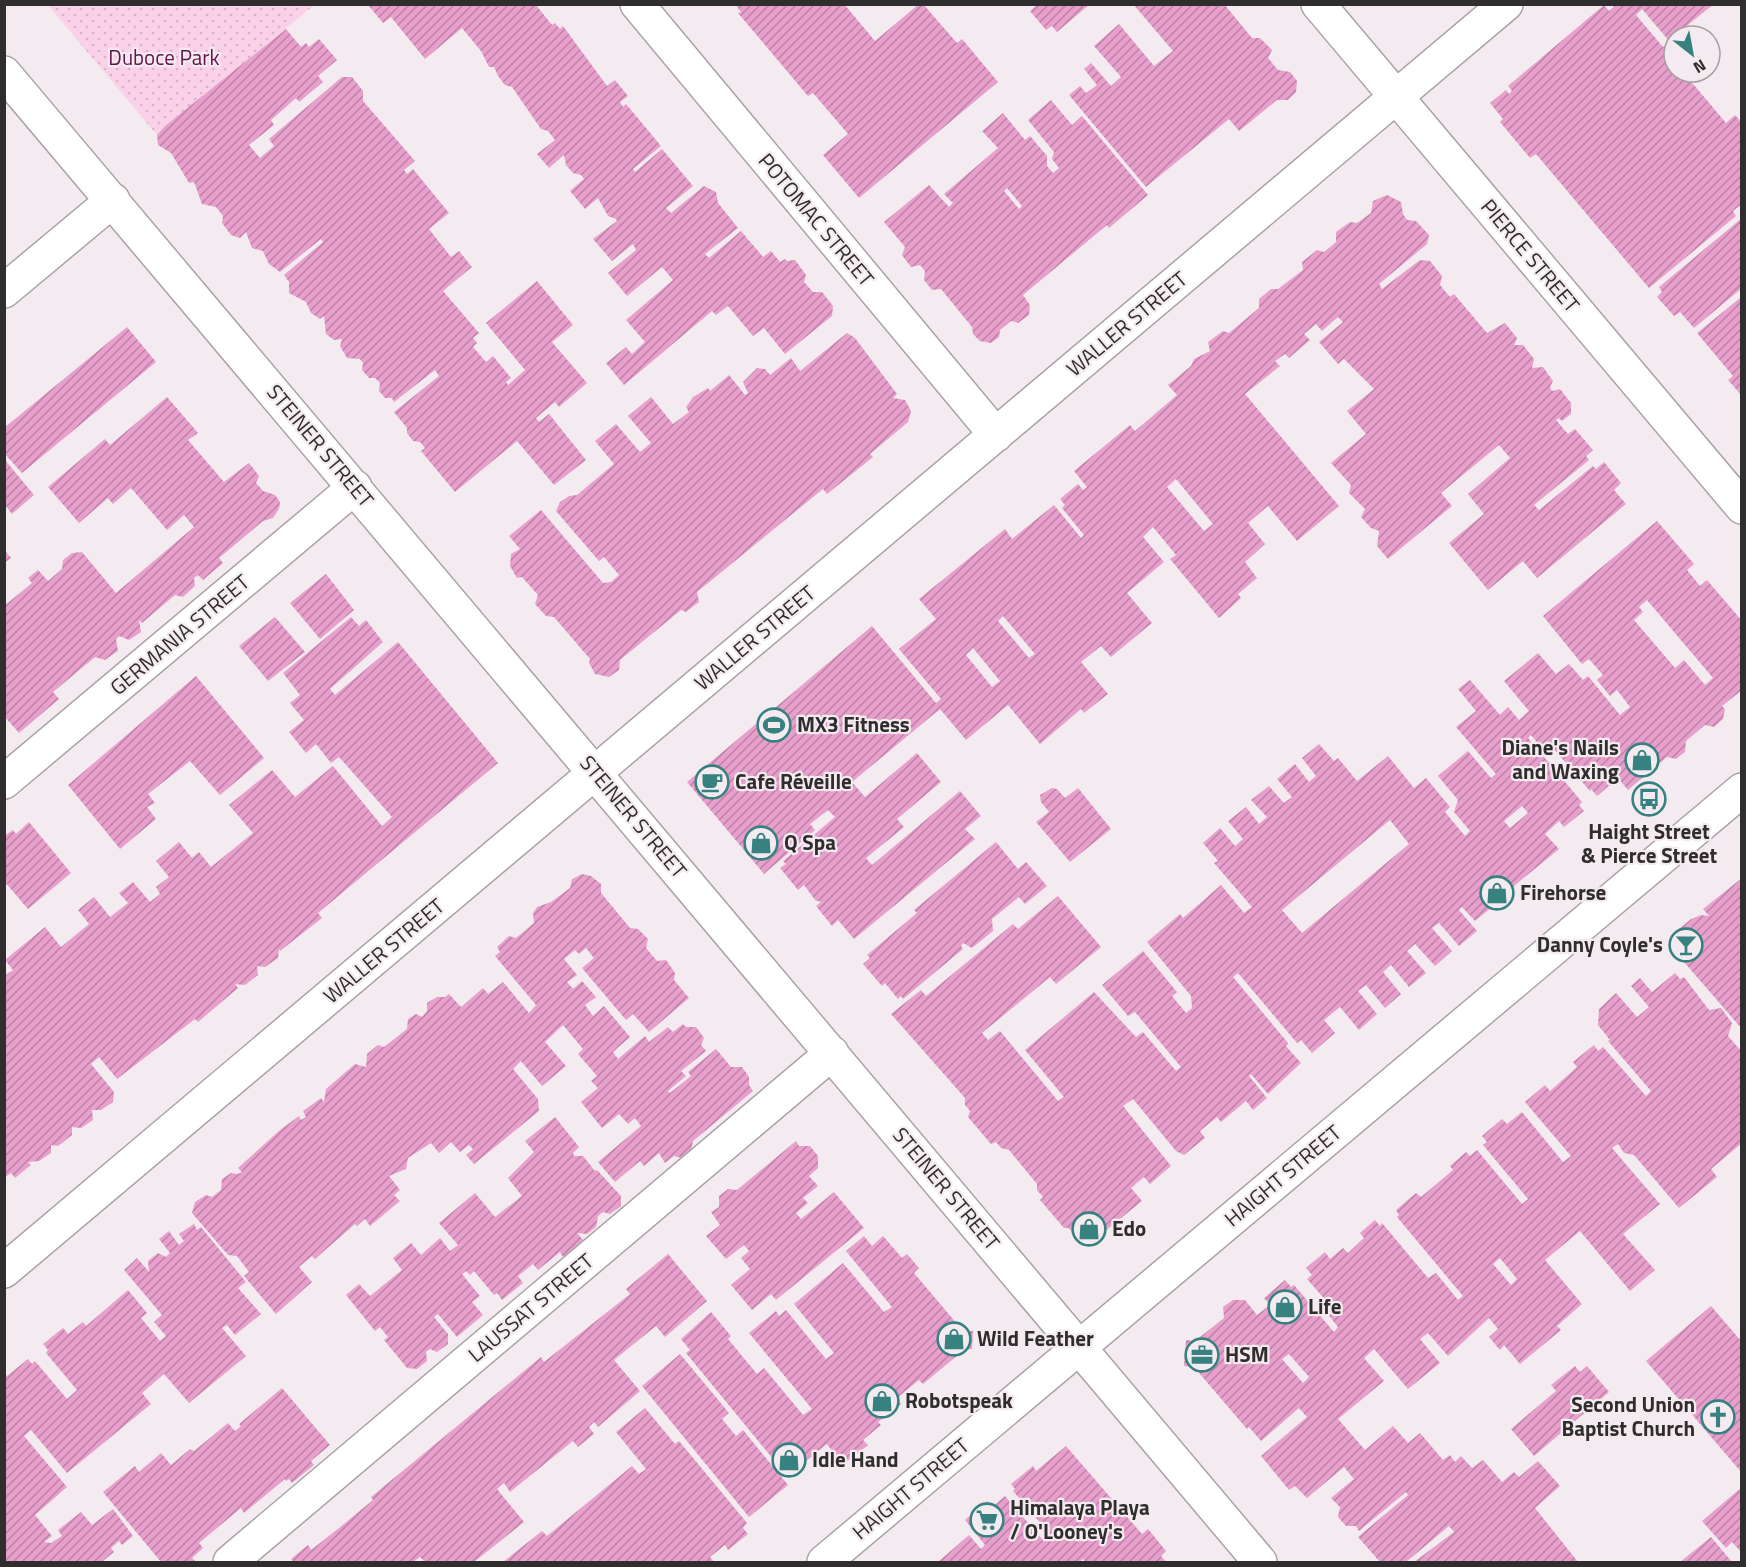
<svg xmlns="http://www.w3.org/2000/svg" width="1746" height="1567" font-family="'Titillium Web',sans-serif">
<defs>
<pattern id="park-dots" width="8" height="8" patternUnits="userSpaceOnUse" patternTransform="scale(1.5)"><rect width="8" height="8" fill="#fad1e9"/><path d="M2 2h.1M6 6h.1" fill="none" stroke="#d7b4c8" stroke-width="1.8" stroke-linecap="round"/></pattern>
<pattern id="building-hatch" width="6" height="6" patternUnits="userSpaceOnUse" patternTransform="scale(1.5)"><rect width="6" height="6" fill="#e89fcc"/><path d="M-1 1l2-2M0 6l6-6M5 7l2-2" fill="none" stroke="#bc82a6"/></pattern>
</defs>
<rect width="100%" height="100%" fill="#f3ebef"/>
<path fill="url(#park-dots)" d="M48,5H314L157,135Z"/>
<path fill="url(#building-hatch)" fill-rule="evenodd" d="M735,4H844L875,41L919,4H923L957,43L962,39L998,82L859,198L823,155L848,134L813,93L808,96L738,13L741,12Z
M1038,4H1090L1057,32L1052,26L1046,30L1030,11Z
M1133,4H1224L1252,38H1260L1272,50L1268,58L1278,70L1290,72L1297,81L1296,92L1288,100H1277L1239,131L1229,119L1146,187L1069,95L1080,86L1086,93L1097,85L1084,69L1091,63L1111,86L1121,77L1094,46L1119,24L1154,66L1173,51Z
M1612,4H1714L1674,36V72H1683L1726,123L1735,115L1742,123V204L1733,211L1736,216L1649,288L1536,154L1530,158L1500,122L1503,119L1490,103L1506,90L1509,94L1512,91L1508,86L1604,5L1609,11L1614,7ZM1642,9L1670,42L1663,47L1636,15Z
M368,5H536L552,25L555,23L560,29L563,26L607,86L615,80L628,96L620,102L623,107L626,104L661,146L633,169L635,172L662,149L693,186L666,208L671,213L704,186L716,192L718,203L738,228L705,254L709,258L741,231L763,257L771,251L780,262L785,259L787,261L795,260L806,275L804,282L813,292H822L833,306L832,316L785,354L764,328L753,336L728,306L716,315L712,311L624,385L606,363L626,347L632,354L645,342L626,320L673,280L662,267L627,296L608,273L636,250L633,244L612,261L593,239L617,221L616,219L608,216L598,198L585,209L570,191L584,179L581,175L573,173L566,165L564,155L549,168L537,154L555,140L548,131L541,129L512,87L505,85L498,76L494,67H489L481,51L462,28L425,59L391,17L383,23Z
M286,29L301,47L306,43L309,47L319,39L337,60L318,76L323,82L299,102L296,98L271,120L274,125L249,145L260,158L274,146L269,139L342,77H352L363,91V101L415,161L404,170L407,174L413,169L449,213L429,229L451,257L459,251L472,267L443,291L479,333L473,338L477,343L473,347L486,362L493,356L511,378L506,382L508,385L525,370L486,323L537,281L573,325L552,342L587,383L559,407L555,402L536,418L539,422L549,414L586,460L554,485L517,441L455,492L421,451L425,448L420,442L413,441L407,433V428L394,412L439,376L435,370L394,402L392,398H385L379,391L380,383L375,378H369L362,370L363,363L360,359L347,358L340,346L342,339L334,340L326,334L324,316L320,319L311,313L306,302L289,293V282L284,275L323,242L321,239L280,272L269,264L263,251L252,248L246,232L240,238L231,235L222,223L223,216L216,207L202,204L194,182L189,183L171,153L158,145L157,135L165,126Z
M1051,100L1072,125L1082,116L1148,195L1109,228L1107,225L1023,295L1030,305L1029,315L1018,323L1011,321L1000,330L999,337L991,343L980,341L973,334L972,327L941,289L932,290L924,280L925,271L920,265L911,267L902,255L905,247L884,222L929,185L949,207L953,203L944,194L998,148L982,131L1003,113L1025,140L1030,136L1047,156V166L1053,173L1059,168L1052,159L1054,152L1028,120ZM1007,188L1022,206L1019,209L1004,191Z
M1387,195L1401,202L1403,214L1407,220L1416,221L1429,235L1427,244L1379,284L1382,289L1420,260L1430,261L1442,276L1440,285L1450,297L1454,294L1487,333L1505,323L1517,338L1514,345H1523L1534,359L1532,368L1543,367L1553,381L1550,387L1552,391L1560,389L1571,403V414L1562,421L1559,418L1556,420L1568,434L1575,429L1593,450L1586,456L1589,460L1534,505L1539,510L1593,466L1596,469L1604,462L1621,483L1614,490L1626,504L1537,578L1523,561L1488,590L1449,543L1484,514L1468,494L1510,458L1499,445L1441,493L1452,506L1388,559L1377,546L1379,531L1371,528L1361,517L1365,509L1349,493L1351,485L1331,463L1366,434L1347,411L1374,389L1344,359L1338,364L1319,342L1343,322L1338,317L1322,331L1316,324L1304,334L1310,340L1289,358L1285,354L1275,361L1280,366L1245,394L1339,506L1297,541L1268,506L1248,523L1265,544L1245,562L1257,578L1238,594L1241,598L1219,618L1170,559L1176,555L1153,527L1143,537L1164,562L1127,593L1152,623L1111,657L1101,646L1081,662L1108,694L1084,713L1081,709L1040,744L1008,705L966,740L940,709L852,782L865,797L917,753L941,782L897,819L904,827L866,858L872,865L960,791L981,816L965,829L975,839L854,939L838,920L832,926L816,906L821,902L815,900L804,885L798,890L780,868L786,864L783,861L835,817L828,810L810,824L815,830L764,874L687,782L872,626L936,703L941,699L899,649L936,619L919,599L1005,529L1012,539L1054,505L1081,538L1084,535L1062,508L1065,505L1060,499L1078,484L1083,490L1087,487L1074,471L1130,425L1135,431L1177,395L1168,385L1191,366L1194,359L1210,351L1208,342L1223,331L1229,333L1259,308V299L1271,289H1278L1303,270L1302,262L1317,250L1324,252L1336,242V232L1350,222L1357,223L1371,213L1373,201ZM1176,479L1213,524L1204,531L1167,487ZM1003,616L1035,654L1029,658L998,621ZM973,648L1000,681L992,687L966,655Z
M1742,218V288L1694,328L1680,312L1674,316L1657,297L1662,292L1659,287Z
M1740,298L1742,300V396L1728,380L1733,376L1697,333Z
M127,327L156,362L22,473L4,453V428Z
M847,333L855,338L897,394L893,398L905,400L911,411L908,422L870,454L873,457L827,494L823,489L697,592L699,602L686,612L681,610L620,660L619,670L609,677L595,674L589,663L590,659L554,617L546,616L535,604L538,595L522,577L517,578L510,566L511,554L520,549L509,536L541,510L603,583L611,582L619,575L604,557L599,561L556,511L560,502L569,496L577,495L614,464L595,441L616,424L640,452L651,443L628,416L651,397L673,424L689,412L686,407L693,397L708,388L710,391L729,375L745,395L748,393L743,382L757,368L765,369L770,375L791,358L800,371Z
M167,397L198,433L188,440L224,482L249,463L259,476L256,483L263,491L275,495L280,502L279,509L273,518L263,521L219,558L223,563L203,580L198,575L194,578L195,586L183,597L175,595L142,623L139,620L141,632L129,640L119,636L116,639L118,651L105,660L95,657L53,692L59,699L19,733L4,716V606L32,583L28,578L38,570L48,581L62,569L63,560L72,553L82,552L116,593L194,527L184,515L167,530L131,488L113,504L108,498L79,523L48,487L105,439L110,445Z
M5,460L34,495L12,514L5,505Z
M1657,521L1694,564L1687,570L1700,586L1707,580L1742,621V690L1722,706L1725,709L1723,719L1714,727L1705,725L1686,741L1685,752L1676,759L1667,757L1628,790L1618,778L1597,796L1591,789L1590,791L1547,741L1541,747L1531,735L1528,738L1582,802L1579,805L1584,811L1564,827L1559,821L1545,834L1559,849L1515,885L1507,901L1500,907H1492L1475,921L1462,907L1459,910L1477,931L1459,946L1439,923L1432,928L1452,951L1435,966L1415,944L1407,951L1426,973L1409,987L1391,965L1383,972L1401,994L1385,1008L1366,985L1358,991L1377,1014L1359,1030L1340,1007L1324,1020L1335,1033L1312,1053L1301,1040L1297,1043L1238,973L1233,977L1288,1043L1286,1046L1301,1063L1268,1094L1251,1074L1249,1076L1267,1098L1253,1110L1246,1101L1221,1122L1217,1117L1200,1131L1205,1138L1184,1155L1176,1151L1133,1099L1123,1106L1171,1166L1150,1184L1144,1177L1131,1188L1142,1201L1088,1245L1068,1228H1064L1040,1200L1043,1197L1037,1190V1184L1009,1150L1001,1148L996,1142L991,1144L968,1117L970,1111L965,1105V1098L891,1014L921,990L926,996L1013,924L1018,929L1058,896L1101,947L1056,984L1050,977L982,1033L988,1040L1000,1031L1058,1101L1064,1097L1025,1050L1094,992L1136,1037L1143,1032L1176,1071L1181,1067L1135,1012L1128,1016L1102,985L1143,951L1177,992L1172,996L1186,1013L1192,1008L1191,996L1147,942L1180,914L1183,918L1221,885L1244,913L1252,907L1214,863L1218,861L1203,843L1220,828L1235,846L1243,839L1228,821L1246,807L1259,824L1267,817L1251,800L1269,786L1284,803L1292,797L1277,779L1295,764L1309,782L1316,776L1302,758L1319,744L1334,761L1338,758L1357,781L1388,756L1414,788L1426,778L1450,807L1445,812L1465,836L1470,831L1454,812L1458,800L1438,776L1468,751L1491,778L1496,774L1456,727L1476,711L1458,689L1470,680L1500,715L1508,707L1519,720L1529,711L1504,681L1538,653L1556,674L1569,664L1583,680L1588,676L1620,715L1630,707L1617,690L1610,696L1597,680L1603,675L1589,659L1582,664L1543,616ZM1647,600L1713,678L1705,685L1684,660L1675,668L1634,620L1643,612L1639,607ZM1522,806L1528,813L1510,828L1504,821ZM1390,820L1409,844L1302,933L1282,910Z
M4,549L11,558L4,563Z
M326,574L354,610L320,639L290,603Z
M275,617L305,652L268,681L239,646Z
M351,617L359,626L366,620L383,642L330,689L335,695L398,642L498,763L318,913L322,918L280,951L279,949L278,958L265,967L257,966L258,975L245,985L235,984L238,988L198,1022L195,1019L117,1079L99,1057L91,1064L114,1092L113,1102L101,1110H92L93,1120L81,1128L72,1127V1135L58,1146L51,1145V1153L39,1161L28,1162L31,1165L15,1178L11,1173L4,1178V976L13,970L5,960L45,927L61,947L89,924L78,910L94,897L110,917L128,903L119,893L133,882L150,902L160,894L156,887L169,877L156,861L179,842L192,858L199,852L211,867L253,833L229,805L272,770L295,797L333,766L382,826L392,817L339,757L331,763L316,744L306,753L289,732L304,720L290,703L300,695L283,673Z
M196,676L264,758L220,795L190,761L148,794L155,803L147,807L156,819L120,849L68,785Z
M1052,788L1057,789L1065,798L1078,788L1111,829L1070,862L1036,822L1049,812L1041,802L1040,795Z
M29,822L71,873L28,909L4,881V836L13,830L16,834Z
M996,842L1018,869L1026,862L1047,886L1025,904L1019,897L992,919L993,931L972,948L963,943L961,946L963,949L903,999L901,996L898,999L885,983L882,986L863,964L870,958L867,955L917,913L914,910Z
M582,874L591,876L601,884V893L630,928L638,929L648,939L646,948L657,961L666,960L675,973L674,980L689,998L649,1032L633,1014L626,1020L582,968L594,958L586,948L579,954L575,950L564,959L577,975L567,982L573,989L582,981L596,997L585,1005L593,1016L604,1006L630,1037L613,1052L618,1059L645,1036L649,1042L668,1027L673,1032L683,1024L686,1027H696L704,1038L701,1045L706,1051L681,1071L686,1076L668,1091L670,1093L691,1076L688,1072L716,1049L731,1067H742L749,1077V1085L753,1091L693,1141L691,1151L682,1158L674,1156L665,1163L659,1153L644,1166L640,1161L615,1182L598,1162L641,1126L635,1118L628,1124L619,1114L602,1128L581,1102L598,1088L591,1081L597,1076L578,1054L583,1049L563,1025L545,1042L566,1066L542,1086L521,1061L513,1069L538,1099L539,1111L474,1164L466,1155L473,1149L469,1145L460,1152L451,1142L439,1153L431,1143L408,1158L406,1169L389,1176L400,1190L394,1195L400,1201L370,1226L365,1219L357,1226L355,1224L315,1259L312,1256L299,1267L312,1282L276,1314L244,1276L249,1272L237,1256L228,1255L192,1213L195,1202L206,1195L212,1197L221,1190L222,1179L231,1173L238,1174L242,1172L238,1168L280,1130L299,1116L301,1120L306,1117L303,1111L321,1098L324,1102L326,1089L355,1064L366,1067L367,1054L378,1045L384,1047L407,1029L408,1019L416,1014L422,1017L427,1011V1003L437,997H445L449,994L461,1007L483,988L488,994L503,982L529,1013L536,1005L495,956L500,952L497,947L509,936L516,938L534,923L533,913L537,907L551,902L570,888L572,879Z
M1742,878V1029L1671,947L1673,937L1679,929L1691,919L1701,915L1709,916L1703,909Z
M1675,973L1680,979L1684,977L1709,1010L1721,1008L1732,1023L1728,1036L1742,1052V1143L1711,1169L1717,1177L1679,1208L1634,1155L1624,1153L1618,1144L1612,1148L1660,1204L1623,1234L1655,1270L1630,1291L1580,1231L1545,1260L1582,1304L1557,1326L1561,1330L1520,1364L1504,1345L1500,1350L1489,1337L1498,1329L1489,1318L1448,1356L1428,1333L1420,1339L1440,1363L1408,1389L1374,1349L1364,1358L1384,1381L1338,1419L1365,1450L1393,1426L1408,1443L1420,1433L1443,1460L1450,1455L1455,1462L1461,1456L1472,1468L1483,1460L1502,1482L1514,1472L1519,1477L1538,1461L1560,1486L1535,1508L1578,1562H1414L1454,1532L1449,1526L1406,1562H1380L1358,1537L1408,1495L1406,1492L1359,1531L1356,1526H1346L1338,1517L1340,1507L1331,1498L1354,1479L1344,1467L1307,1498L1295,1486L1289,1490L1261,1456L1307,1417L1299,1408L1261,1441L1249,1427L1247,1429L1194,1367L1184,1366L1186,1340L1195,1341L1224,1318L1223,1307L1233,1300H1245L1257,1315L1270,1305L1264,1298L1285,1280L1291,1287L1294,1285L1334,1332L1338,1327L1322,1307L1328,1303L1307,1279L1312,1275L1306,1268L1325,1252L1330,1259L1343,1248L1348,1253L1364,1238L1360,1233L1375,1220L1380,1226L1382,1223L1428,1278L1436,1273L1458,1300L1463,1296L1397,1217L1399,1215L1396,1210L1416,1193L1421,1197L1453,1170L1450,1166L1466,1152L1470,1156L1477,1150L1522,1204L1528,1199L1483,1145L1487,1142L1482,1136L1502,1119L1507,1124L1522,1112L1563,1162L1571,1156L1525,1102L1545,1085L1550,1091L1577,1067L1573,1062L1594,1045L1598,1051L1603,1047L1646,1096L1651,1091L1608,1041L1610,1040L1598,1025L1599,1009L1616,993L1637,1017L1649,1007L1631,986L1640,978L1652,992ZM1500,1258L1517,1279L1511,1285L1493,1264ZM1289,1354L1309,1377L1303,1383L1282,1359Z
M555,1117L579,1147L573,1153L574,1156H583L595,1171L597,1170L621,1196V1206L610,1214L603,1212L598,1216L596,1227L587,1234L577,1233L583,1240L563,1257L560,1252L538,1270L533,1264L518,1276L523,1283L502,1300L497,1293L494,1295L474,1271L470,1275L466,1271L462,1274L480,1296L472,1302L483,1315L457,1337L438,1314L434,1317L448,1334V1344L437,1352L430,1349L426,1352L427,1361L417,1369L407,1368L384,1340L388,1337L380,1327L375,1331L346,1295L359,1284L370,1296L402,1270L393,1258L411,1243L421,1255L440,1238L450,1251L458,1245L439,1223L475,1193L495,1217L522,1196L508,1178L534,1152L525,1141Z
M796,1141L799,1146H810L818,1156V1168L809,1176L818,1186L803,1198L808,1203L796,1213L801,1219L834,1192L864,1228L776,1300L771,1294L752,1310L731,1285L750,1269L741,1258L749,1251L744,1245L726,1259L706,1236L720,1225L711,1212L719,1207V1196L728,1189L737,1190Z
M194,1224L197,1230L201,1227L246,1282L238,1288L261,1314L235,1335L227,1325L222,1328L246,1356L189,1403L164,1374L142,1393L151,1404L67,1473L31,1430L24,1436L67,1487L35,1515L52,1536L44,1542L51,1543L62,1536L58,1530L81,1512L92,1525L113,1509L133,1536L122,1545L119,1541L111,1548L114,1552L102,1562H4V1373L7,1376L28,1359L32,1364L35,1361L67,1399L77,1390L46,1353L48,1350L43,1344L63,1328L68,1334L83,1322L86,1326L128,1290L147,1313L141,1318L160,1341L166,1336L154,1322L162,1315L124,1270L137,1258L149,1272L148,1261L158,1253L166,1257L170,1253L159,1239L169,1231L179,1245L184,1241L179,1234Z
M864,1236L872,1246L883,1236L902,1258L907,1254L919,1268L914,1273L963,1331H973L972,1349L964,1350L923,1384L919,1380L896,1399L901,1404L878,1422L881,1425L863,1440L868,1445L846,1462L842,1457L839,1460L827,1444L787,1476L686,1353L690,1350L681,1339L711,1312L731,1336L728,1339L757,1374L764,1368L803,1415L812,1409L749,1333L776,1311L779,1316L786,1310L826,1359L834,1353L794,1304L843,1263L884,1312L892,1307L846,1251Z
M668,1254L707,1301L665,1337L656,1326L614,1360L640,1391L598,1427L594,1422L589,1427L594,1434L578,1447L573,1441L510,1492L504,1483L497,1489L524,1522L474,1562H425L420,1557L413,1562H294L291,1559L308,1545L311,1550L339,1528L373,1500L371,1497L541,1357L544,1362L630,1294L626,1289Z
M1711,1306L1742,1342V1473L1646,1361Z
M680,1354L729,1413L722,1419L736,1436L743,1430L788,1485L749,1517L642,1386Z
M1575,1366L1580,1372L1587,1366L1609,1392L1534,1456L1511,1429L1556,1391L1551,1385Z
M282,1388L330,1445L311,1461L314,1465L292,1483L289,1479L286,1481L285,1479L244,1513L241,1508L199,1543L203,1548L192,1558L196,1562H161L103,1492L135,1466L139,1472L161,1453L171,1465L190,1449L194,1451L228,1423L235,1431L241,1426L239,1424Z
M645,1408L675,1444L679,1441L747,1523L743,1528L748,1534L728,1550L725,1545L710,1557L714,1562H503L542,1531L547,1536L632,1466L639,1474L646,1469L616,1432Z
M1066,1446L1142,1534L1148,1529L1166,1551L1161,1556L1166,1562H1086L1083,1559L1079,1562H938L969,1535L981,1549L985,1545L965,1520L987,1501L992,1507L1005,1496L1042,1539L1049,1533L1013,1491L1015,1489L1011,1484L1033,1466L1036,1471Z
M1742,1487V1553L1732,1542L1726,1548L1702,1521Z
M1711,1537L1732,1562H1680Z"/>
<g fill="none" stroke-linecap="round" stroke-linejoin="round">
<g stroke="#aaa2a7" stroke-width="36">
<path id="street" d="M637,4L996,435
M1318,4L1742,507
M4,73L1260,1562
M4,291L113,200
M4,782L355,487
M4,1271L1506,4
M230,1562L832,1053
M824,1562L1742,790"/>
</g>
<use href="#street" stroke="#fff" stroke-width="33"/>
</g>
<defs>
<g id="stadium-ring" transform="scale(1.725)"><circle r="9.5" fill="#f3ebef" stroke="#388181" stroke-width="1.5"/><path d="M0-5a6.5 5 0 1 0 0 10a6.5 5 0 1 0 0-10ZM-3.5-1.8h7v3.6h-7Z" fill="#388181"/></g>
<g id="shop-ring" transform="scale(1.725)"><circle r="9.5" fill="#f3ebef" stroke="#388181" stroke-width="1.5"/><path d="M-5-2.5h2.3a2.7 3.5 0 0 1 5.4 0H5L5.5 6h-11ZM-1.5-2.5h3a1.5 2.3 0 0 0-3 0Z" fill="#388181"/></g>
<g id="cafe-ring" transform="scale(1.725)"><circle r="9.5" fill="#f3ebef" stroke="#388181" stroke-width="1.5"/><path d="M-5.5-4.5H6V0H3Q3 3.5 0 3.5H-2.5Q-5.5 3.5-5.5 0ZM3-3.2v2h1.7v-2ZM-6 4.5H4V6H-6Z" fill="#388181"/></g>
<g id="bus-ring" transform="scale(1.725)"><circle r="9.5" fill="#f3ebef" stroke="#388181" stroke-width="1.5"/><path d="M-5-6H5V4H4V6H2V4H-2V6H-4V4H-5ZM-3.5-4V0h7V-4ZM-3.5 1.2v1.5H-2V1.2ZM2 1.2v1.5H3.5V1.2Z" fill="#388181"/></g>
<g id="bar-ring" transform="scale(1.725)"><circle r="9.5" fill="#f3ebef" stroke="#388181" stroke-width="1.5"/><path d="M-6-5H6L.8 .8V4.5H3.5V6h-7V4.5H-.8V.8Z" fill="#388181"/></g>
<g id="office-ring" transform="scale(1.725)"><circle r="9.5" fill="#f3ebef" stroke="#388181" stroke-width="1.5"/><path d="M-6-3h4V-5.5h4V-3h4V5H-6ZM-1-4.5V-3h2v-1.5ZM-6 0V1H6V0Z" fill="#388181"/></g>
<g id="church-ring" transform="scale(1.725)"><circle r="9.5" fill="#f3ebef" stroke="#388181" stroke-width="1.5"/><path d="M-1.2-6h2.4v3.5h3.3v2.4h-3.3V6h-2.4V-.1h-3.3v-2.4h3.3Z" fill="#388181"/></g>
<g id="supermarket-ring" transform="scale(1.725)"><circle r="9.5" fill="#f3ebef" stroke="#388181" stroke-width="1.5"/><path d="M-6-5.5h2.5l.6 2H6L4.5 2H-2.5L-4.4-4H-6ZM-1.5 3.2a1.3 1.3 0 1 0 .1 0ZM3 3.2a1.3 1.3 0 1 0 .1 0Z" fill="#388181"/></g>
</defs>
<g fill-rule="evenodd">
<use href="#stadium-ring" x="774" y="725"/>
<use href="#shop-ring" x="1642" y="760"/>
<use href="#cafe-ring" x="712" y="782"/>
<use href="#bus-ring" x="1649" y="799"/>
<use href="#shop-ring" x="761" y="843"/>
<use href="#shop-ring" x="1497" y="893"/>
<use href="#bar-ring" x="1686" y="945"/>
<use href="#shop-ring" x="1089" y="1229"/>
<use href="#shop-ring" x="1285" y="1307"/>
<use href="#shop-ring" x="954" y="1339"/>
<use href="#office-ring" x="1202" y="1355"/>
<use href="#shop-ring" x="882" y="1401"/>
<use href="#church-ring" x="1718" y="1417"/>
<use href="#shop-ring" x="789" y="1460"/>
<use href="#supermarket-ring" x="987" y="1520"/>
</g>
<g text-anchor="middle" stroke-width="4.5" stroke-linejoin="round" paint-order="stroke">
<g font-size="21" fill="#66114e" stroke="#f3ebef">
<text x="164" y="65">Duboce Park</text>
</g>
<g font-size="21" fill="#302d2f" stroke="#f3ebef">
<text transform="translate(816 220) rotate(50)" y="7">POTOMAC STREET</text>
<text transform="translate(1530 256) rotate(50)" y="7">PIERCE STREET</text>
<text transform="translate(1127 324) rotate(-40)" y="7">WALLER STREET</text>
<text transform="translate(320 446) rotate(50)" y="7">STEINER STREET</text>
<text transform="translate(180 635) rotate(-40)" y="7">GERMANIA STREET</text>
<text transform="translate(755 638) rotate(-40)" y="7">WALLER STREET</text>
<text transform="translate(633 817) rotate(50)" y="7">STEINER STREET</text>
<text transform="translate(384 951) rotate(-40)" y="7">WALLER STREET</text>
<text transform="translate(1283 1176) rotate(-40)" y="7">HAIGHT STREET</text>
<text transform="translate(946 1189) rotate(50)" y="7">STEINER STREET</text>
<text transform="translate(531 1308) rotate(-40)" y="7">LAUSSAT STREET</text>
<text transform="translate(911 1489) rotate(-40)" y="7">HAIGHT STREET</text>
</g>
<g font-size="21" font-weight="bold" fill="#302d2f" stroke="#f3ebef" text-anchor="start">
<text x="797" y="732">MX3 Fitness</text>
<text x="1619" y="755" text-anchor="end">Diane's Nails<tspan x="1619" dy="24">and Waxing</tspan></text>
<text x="735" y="789">Cafe Réveille</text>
<text x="1649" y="839" text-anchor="middle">Haight Street<tspan x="1649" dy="24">&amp; Pierce Street</tspan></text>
<text x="784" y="850">Q Spa</text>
<text x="1520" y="900">Firehorse</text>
<text x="1663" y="952" text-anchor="end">Danny Coyle's</text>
<text x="1112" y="1236">Edo</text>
<text x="1308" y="1314">Life</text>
<text x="977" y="1346">Wild Feather</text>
<text x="1225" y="1362">HSM</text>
<text x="905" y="1408">Robotspeak</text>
<text x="1695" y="1412" text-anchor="end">Second Union<tspan x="1695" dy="24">Baptist Church</tspan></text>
<text x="812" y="1467">Idle Hand</text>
<text x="1010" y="1515">Himalaya Playa<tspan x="1010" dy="24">/ O'Looney's</tspan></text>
</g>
</g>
<rect width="1746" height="1567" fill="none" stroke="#302d2f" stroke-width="12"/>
<g transform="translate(1692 54) rotate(149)"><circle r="28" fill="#f3ebef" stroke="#a59fa2" stroke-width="1.5"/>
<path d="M0-4.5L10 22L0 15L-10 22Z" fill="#388181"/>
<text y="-9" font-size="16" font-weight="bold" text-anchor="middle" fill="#302d2f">N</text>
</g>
</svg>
